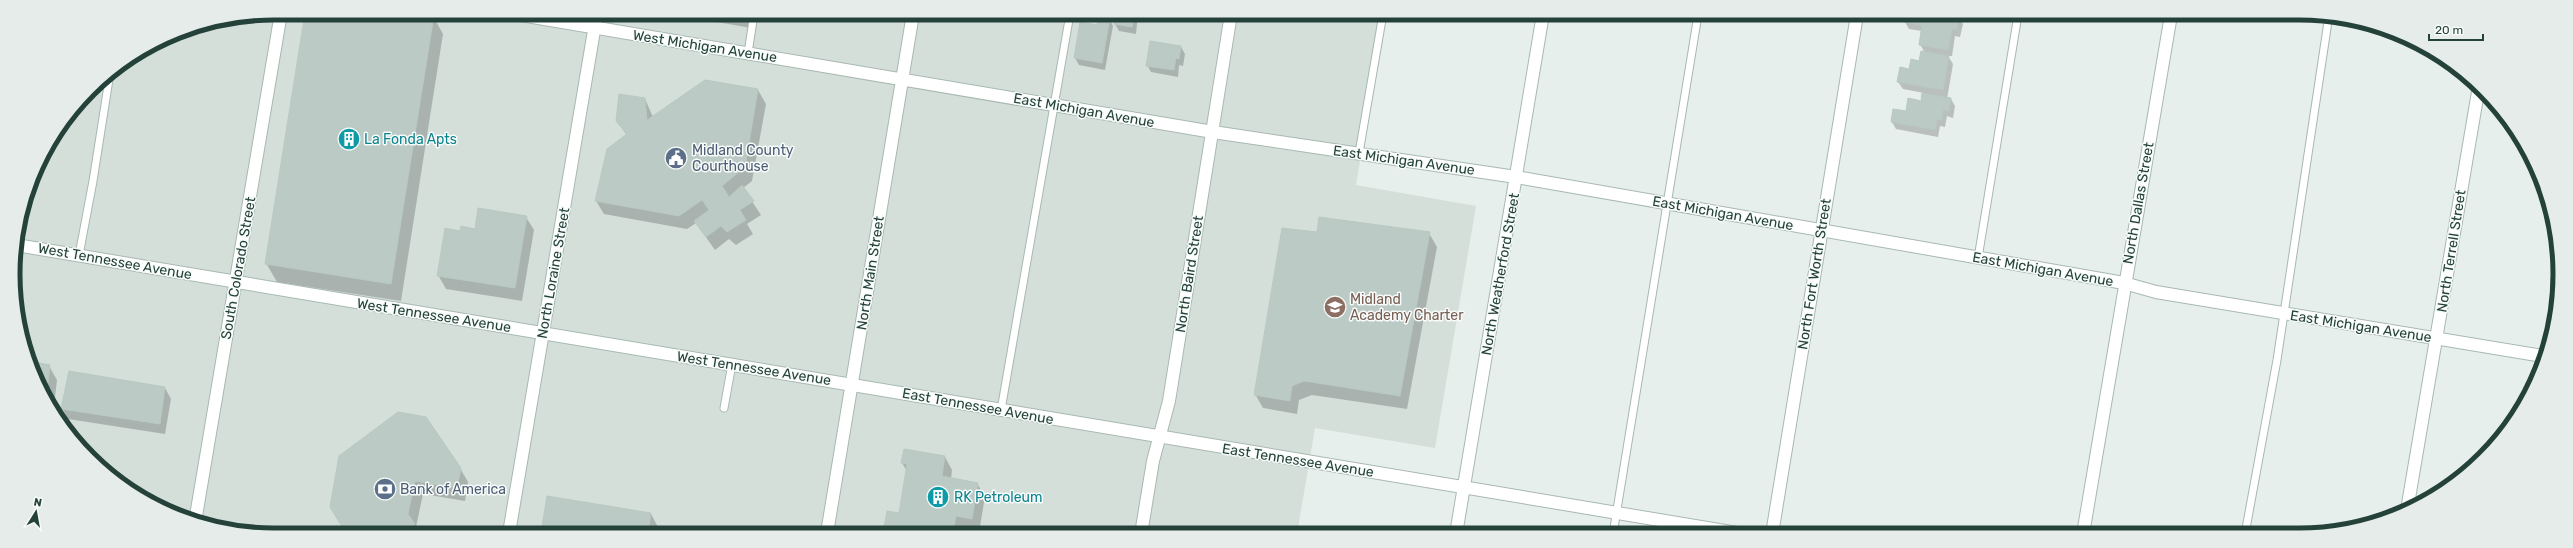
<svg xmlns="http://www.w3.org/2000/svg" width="2573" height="548" font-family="Rubik,sans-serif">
<rect width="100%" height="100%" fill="#e6efeb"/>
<path fill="#d4dfda" d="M274,13L1385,14L1356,185L1476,206L1435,448L1315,428L1297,534L240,533L190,521L144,500L78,446L27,358L15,308L14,257L33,174L57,129L90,89L129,57L174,33Z"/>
<path fill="#0003" d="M306,13H417L433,16L443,34L401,301L277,282L266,263Z
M692,13L753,14L751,28L694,18Z
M1116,14H1138L1136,34L1119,31L1115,24Z
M1906,15L1958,17L1963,24L1960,37L1955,36L1952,56H1948L1953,64L1947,99H1951L1955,106L1953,118L1947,116L1945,127L1940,126L1938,137L1896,129L1892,122L1894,110L1907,112L1922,102L1924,93L1903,89L1898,82L1920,62L1925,53L1920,44L1922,31L1909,29L1905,22Z
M1109,18L1113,26L1105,70L1079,65L1075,58L1098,27Z
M1181,47L1185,54L1183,66L1179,65L1178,77L1151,72L1147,65Z
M758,90L766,104L752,181L743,188L761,215L747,224L753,234L736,245L729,239L715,250L696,223L687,229L604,214L596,201L627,136L617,120L645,99L653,117Z
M526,217L534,230L522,301L446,289L438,275L461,232Z
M1429,233L1437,247L1407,409L1312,395L1299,400L1297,414L1263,408L1255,394L1318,234Z
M29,362L49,366L57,380L54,406Z
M69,372L165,388L171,399L165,434L68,419L62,408Z
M340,457L460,468L468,482L465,501L423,494L416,527L419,533H346Z
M945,457L952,470L951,479L977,483L985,497L979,532L964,529L963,533H884L888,512L900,514L907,471L902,463Z
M548,497L651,514L658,527V533H542Z"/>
<path fill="#bbcac4" stroke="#b8c9c2" d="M305,13L434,15L391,284L265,264Z
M1115,14H1135L1132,27L1114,24Z
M1905,15L1959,16L1957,30L1952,29L1948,50L1919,45L1922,25L1904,22Z
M1098,16L1110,18L1102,63L1074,58L1080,22L1097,25Z
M1150,41L1181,46L1179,59L1176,58L1174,70L1146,66Z
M1921,51L1949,56L1943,90L1897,82L1900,67L1909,69L1911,59L1919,61Z
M705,80L758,89L745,167L722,186L729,197L742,185L754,201L740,210L746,220L727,232L721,226L706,237L694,221L709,210L702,200L679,216L595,201L607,149L627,134L616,121L619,94L645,98L647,120Z
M1922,93L1951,98L1949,111L1943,110L1942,120L1937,119L1935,130L1891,122L1893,109L1906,111L1908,98L1921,101Z
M478,208L527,216L515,288L437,276L445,228L460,231L461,226L475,229Z
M1319,217L1430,232L1400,396L1304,381L1292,386L1290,401L1254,395L1282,228L1317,232Z
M29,361L50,365L47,393Z
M69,371L165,387L160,424L61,409Z
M398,412L426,417L461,468L457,488L415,481L408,514L415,524L402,533H346L330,507L339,456Z
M904,449L945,456L942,476L978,483L972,519L956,516L953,533H883L887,511L899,513L907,464L901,463Z
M547,496L651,513L648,533H541Z"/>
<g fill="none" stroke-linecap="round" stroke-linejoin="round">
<g stroke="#a8b8b2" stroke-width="9">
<path id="service" d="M748,53L754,14
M1359,153L1383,14
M79,255L93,181L110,73
M1978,258L2018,15
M724,408L732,364
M1001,410L1070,14
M1613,534L1698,15
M2245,534L2277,360L2329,15"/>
</g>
<g stroke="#a8b8b2" stroke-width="14">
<path id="minor" d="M16,245L1743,534
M195,522L281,13
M509,533L597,13
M1141,534L1153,461L1169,401L1231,14
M1456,534L1543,14
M1772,534L1857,15
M2083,534L2171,15"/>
</g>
<g stroke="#a8b8b2" stroke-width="14">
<path id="tertiary" d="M509,13L1213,132L1516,177L2124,283L2156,292L2543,356
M2407,510L2479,86
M827,533L913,14"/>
</g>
<use href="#service" stroke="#fff" stroke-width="7"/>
<use href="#minor" stroke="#fff" stroke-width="12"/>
<use href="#tertiary" stroke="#fff" stroke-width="12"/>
</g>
<defs>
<g id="building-disc" transform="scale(1.15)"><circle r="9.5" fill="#0f9aa8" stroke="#f7fbf9"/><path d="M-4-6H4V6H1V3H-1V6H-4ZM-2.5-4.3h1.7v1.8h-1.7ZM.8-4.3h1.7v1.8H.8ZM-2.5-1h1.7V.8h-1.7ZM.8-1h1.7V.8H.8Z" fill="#fff"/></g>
<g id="civic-disc" transform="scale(1.15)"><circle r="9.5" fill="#5c6f8a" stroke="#f7fbf9"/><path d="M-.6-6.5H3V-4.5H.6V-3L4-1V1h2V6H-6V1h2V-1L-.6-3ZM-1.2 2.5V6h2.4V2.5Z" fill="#fff"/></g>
<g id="school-disc" transform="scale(1.15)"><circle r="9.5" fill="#8d6e63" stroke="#f7fbf9"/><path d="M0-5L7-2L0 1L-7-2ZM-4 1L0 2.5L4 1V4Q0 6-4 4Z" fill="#fff"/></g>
<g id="bank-disc" transform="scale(1.15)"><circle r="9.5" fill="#5c6f8a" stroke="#f7fbf9"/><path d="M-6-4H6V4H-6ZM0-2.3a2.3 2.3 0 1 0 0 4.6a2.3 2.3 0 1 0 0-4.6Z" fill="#fff"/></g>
</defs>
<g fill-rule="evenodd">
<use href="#building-disc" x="349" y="139"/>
<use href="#civic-disc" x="676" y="158"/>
<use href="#school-disc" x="1335" y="307"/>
<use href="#bank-disc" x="385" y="489"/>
<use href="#building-disc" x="938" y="497"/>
</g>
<g text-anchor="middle" stroke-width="3" stroke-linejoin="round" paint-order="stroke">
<g font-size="14" fill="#24423a" stroke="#f7fbf9">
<text transform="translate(705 46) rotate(9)" y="5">West Michigan Avenue</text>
<text transform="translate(1084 110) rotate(10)" y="5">East Michigan Avenue</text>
<text transform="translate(1404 160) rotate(8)" y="5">East Michigan Avenue</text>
<text transform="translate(2138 203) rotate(-80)" y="5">North Dallas Street</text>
<text transform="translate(1723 213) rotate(10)" y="5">East Michigan Avenue</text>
<text transform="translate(2451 251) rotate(-81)" y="5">North Terrell Street</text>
<text transform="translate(115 261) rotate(10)" y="5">West Tennessee Avenue</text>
<text transform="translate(238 268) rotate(-80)" y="5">South Colorado Street</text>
<text transform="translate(2043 269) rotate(10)" y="5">East Michigan Avenue</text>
<text transform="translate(553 273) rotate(-80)" y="5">North Loraine Street</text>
<text transform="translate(870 273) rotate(-81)" y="5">North Main Street</text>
<text transform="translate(1189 274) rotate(-81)" y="5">North Baird Street</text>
<text transform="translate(1500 274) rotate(-80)" y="5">North Weatherford Street</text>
<text transform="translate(1814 274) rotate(-81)" y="5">North Fort Worth Street</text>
<text transform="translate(434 315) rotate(9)" y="5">West Tennessee Avenue</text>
<text transform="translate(2361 326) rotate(9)" y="5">East Michigan Avenue</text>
<text transform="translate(754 368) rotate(9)" y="5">West Tennessee Avenue</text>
<text transform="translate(978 406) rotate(10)" y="5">East Tennessee Avenue</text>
<text transform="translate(1298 460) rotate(9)" y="5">East Tennessee Avenue</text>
</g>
<g font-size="14" fill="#0d838f" stroke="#f7fbf9" text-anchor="start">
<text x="364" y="144">La Fonda Apts</text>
<text x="954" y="502">RK Petroleum</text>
</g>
<g font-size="14" fill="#4e5e75" stroke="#f7fbf9" text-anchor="start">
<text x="692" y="155">Midland County<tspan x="692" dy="16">Courthouse</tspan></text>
<text x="400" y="494">Bank of America</text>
</g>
<g font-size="14" fill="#785e54" stroke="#f7fbf9" text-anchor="start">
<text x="1350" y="304">Midland<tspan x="1350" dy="16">Academy Charter</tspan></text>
</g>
</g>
<path d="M0 0H2573V548H0ZM274 20H2299A254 254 0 0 1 2553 274V274A254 254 0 0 1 2299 528H274A254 254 0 0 1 20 274V274A254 254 0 0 1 274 20Z" fill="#e6ecea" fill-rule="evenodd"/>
<path fill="none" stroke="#24423a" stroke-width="5" d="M274 20H2299A254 254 0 0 1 2553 274V274A254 254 0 0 1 2299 528H274A254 254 0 0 1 20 274V274A254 254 0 0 1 274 20Z"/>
<g transform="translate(36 512) rotate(11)" stroke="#f7fbf9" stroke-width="3" paint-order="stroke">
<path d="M0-3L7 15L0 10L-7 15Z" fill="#24423a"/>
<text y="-6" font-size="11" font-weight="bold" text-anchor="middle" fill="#24423a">N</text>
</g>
<path d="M2429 34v6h54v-6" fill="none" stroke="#24423a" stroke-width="2"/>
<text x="2435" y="34" font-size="12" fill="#24423a" stroke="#f7fbf9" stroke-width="3" paint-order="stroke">20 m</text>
</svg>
